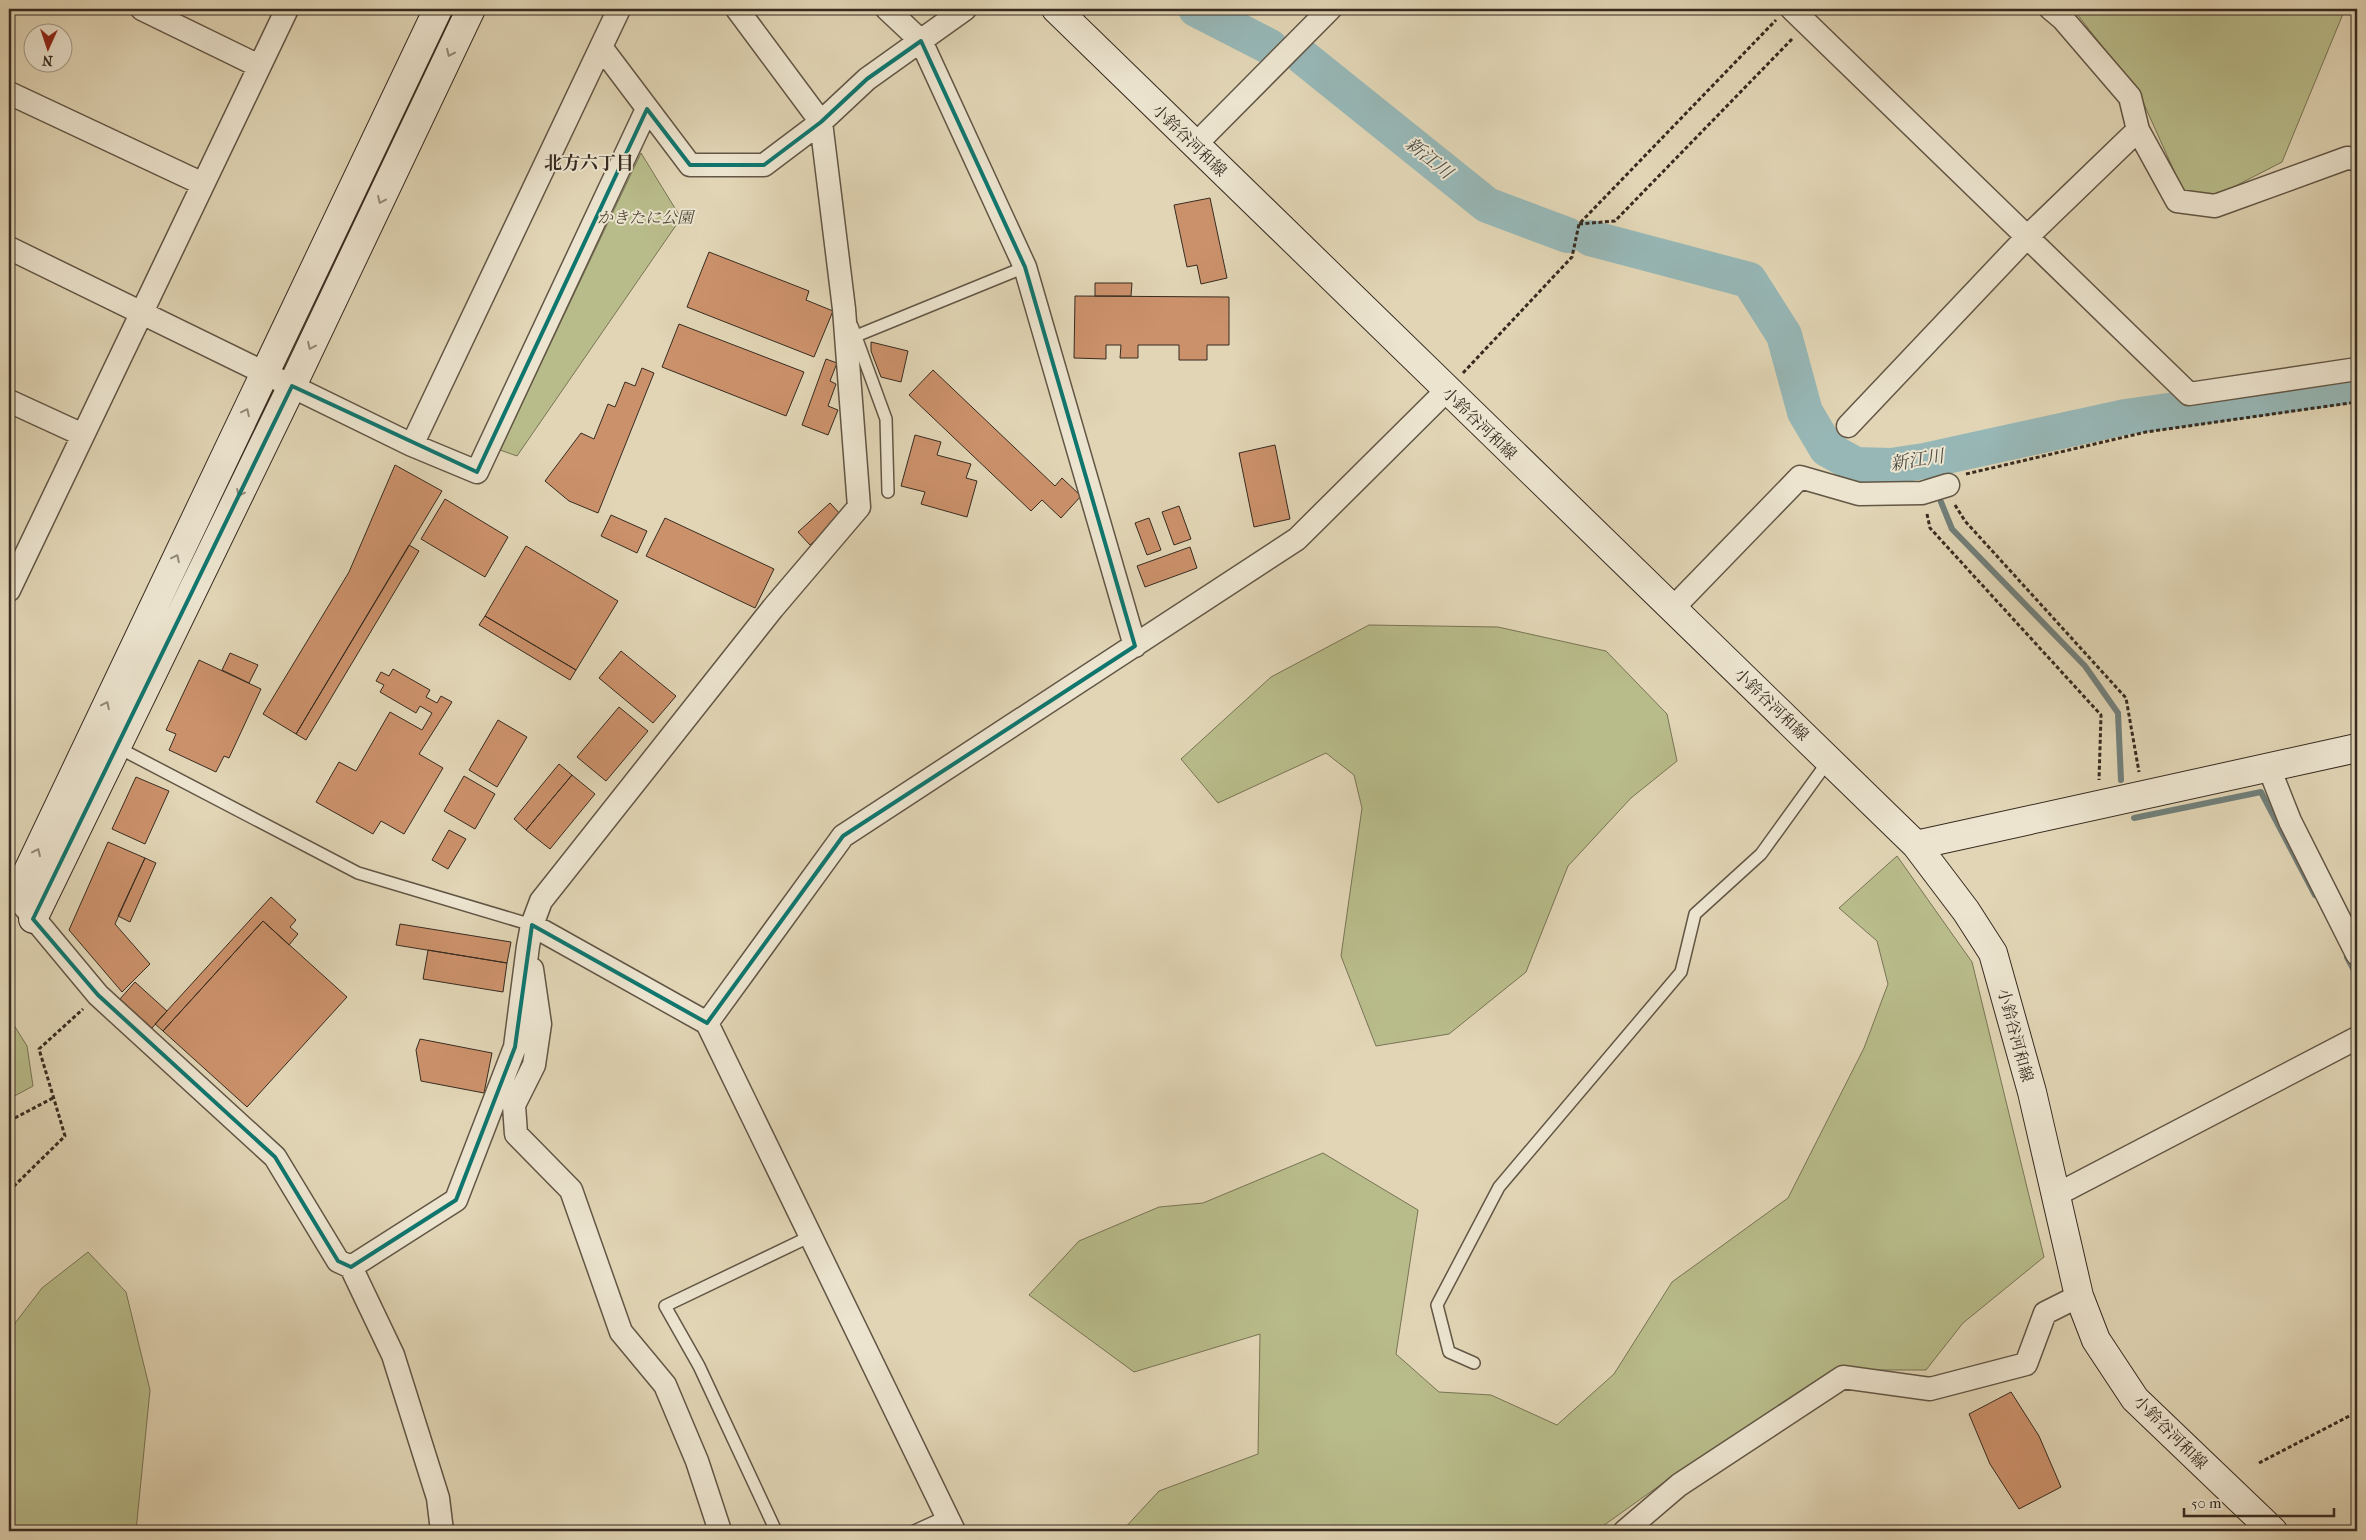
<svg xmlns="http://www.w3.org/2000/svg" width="2366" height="1540" font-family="'IM FELL French Canon','Noto Serif JP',serif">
<rect width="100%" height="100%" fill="#e1d5b5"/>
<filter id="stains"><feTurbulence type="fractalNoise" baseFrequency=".004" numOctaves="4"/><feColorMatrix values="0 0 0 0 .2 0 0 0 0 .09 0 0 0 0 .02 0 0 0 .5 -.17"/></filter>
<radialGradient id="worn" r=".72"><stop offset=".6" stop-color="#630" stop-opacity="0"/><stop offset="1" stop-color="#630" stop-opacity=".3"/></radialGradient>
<path fill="#b8bc8a" stroke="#787455" d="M2073,9H2345L2282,162L2216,196L2184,193L2139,93Z
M641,153L681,218L517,456L500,450Z
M1369,625L1498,627L1606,651L1667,714L1677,761L1631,798L1568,866L1526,972L1449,1034L1376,1046L1341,956L1362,808L1354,775L1326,753L1218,803L1181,759L1271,677Z
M1897,856L1972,962L2044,1257L1963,1323L1926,1370H1836L1663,1483L1596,1531H1122L1159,1491L1258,1454L1260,1334L1134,1372L1029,1295L1079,1241L1159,1207L1203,1203L1323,1153L1418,1210L1396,1354L1439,1392L1491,1395L1557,1425L1614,1374L1672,1282L1788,1198L1864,1048L1888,984L1877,941L1839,908Z
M9,1017L27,1046L33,1086L9,1099Z
M88,1252L126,1292L150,1390L136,1531H9V1331L42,1288Z"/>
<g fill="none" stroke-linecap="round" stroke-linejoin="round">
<path stroke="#717f7a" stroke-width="6" d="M1924,461L1932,479
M1941,502L1952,529L2085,666L2118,713L2121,780
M2134,818L2261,792L2315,895
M2347,957L2357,976"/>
<path stroke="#97b7b6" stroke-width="36" d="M1196,9L1270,47
M1304,58L1487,205L1567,235
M1590,238L1749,280L1784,335L1805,412L1827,449L1856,465L1891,466L1924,461L2125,417L2357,385"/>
</g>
<path fill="#cb916b" stroke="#372b20" d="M1210,198L1227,278L1201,284L1197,265L1187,267L1174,205Z
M709,252L809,291L806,300L833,311L814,357L687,307Z
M1095,283H1132L1131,296H1095Z
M1075,296L1229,297V345H1207V360H1179V345H1138V358H1120L1121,345H1106V359L1074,358Z
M679,324L804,372L786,416L662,367Z
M871,342L908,351L901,382L881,377L871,351Z
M826,359L837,363L830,381L836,384L828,406L838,410L828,435L802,425Z
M642,368L654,373L598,513L569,501L545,481L581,433L594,439L608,404L615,407L625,382L635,386Z
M933,370L1055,486L1062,478L1081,496L1061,518L1042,500L1031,511L909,395Z
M915,435L941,442L937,455L971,464L966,478L977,481L967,517L921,504L925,492L901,486Z
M1275,445L1290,519L1254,527L1239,453Z
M395,465L442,491L296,734L263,714L349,572Z
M445,499L508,537L485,577L421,539Z
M830,503L842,516L810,545L798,532Z
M1179,506L1191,539L1174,545L1162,512Z
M611,515L647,531L637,553L601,536Z
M665,518L774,569L755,608L646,556Z
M1149,518L1161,550L1147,555L1135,523Z
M409,545L419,551L306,740L296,734Z
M526,546L618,601L576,670L485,616Z
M1190,547L1197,568L1145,587L1137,566Z
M485,616L576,670L570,680L479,625Z
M621,651L676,696L653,723L599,678Z
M230,653L258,665L249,683L222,670Z
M199,660L261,689L229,758L224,756L216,772L169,750L176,734L166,730Z
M393,669L430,690L426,697L437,703L441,696L452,702L419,754L443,768L404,834L381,821L373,834L316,802L339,762L356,771L390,712L422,730L432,713L420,706L416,713L380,692L384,685L376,681L381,672L389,676Z
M619,707L648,731L606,781L577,757Z
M498,720L527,737L497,787L469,770Z
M559,764L572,775L526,830L514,819Z
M572,775L595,794L550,849L526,830Z
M464,776L495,794L475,829L444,811Z
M136,777L169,791L145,844L112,829Z
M449,830L466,839L448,869L432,860Z
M108,842L145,858L115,924L150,964L122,992L69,930Z
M145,858L156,863L130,922L118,916Z
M271,897L296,920L290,927L298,934L289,945L263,921L163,1031L155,1024Z
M263,921L347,997L247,1107L163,1031Z
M400,924L511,942L507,963L396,945Z
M428,950L507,963L503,992L423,979Z
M135,982L167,1011L152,1028L120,999Z
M420,1039L492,1053L484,1093L421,1081L416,1050Z
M2011,1392L2039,1436L2061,1487L2019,1509L1990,1464L1969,1414Z"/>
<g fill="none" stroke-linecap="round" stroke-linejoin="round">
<g stroke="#625645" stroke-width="14">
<path id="lane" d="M852,326L886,419L888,492
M856,336L1025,267
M115,746L358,873L532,925
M1474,1363L1449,1352L1437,1305L1499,1187L1681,972L1695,914L1761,854L1829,760
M776,1531L699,1366L665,1306L811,1236
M914,1531L947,1516"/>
</g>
<g stroke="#625645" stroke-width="25">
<path id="street" d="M142,9L259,66
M887,9L921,41L1025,267L1135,646
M1792,9L2189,394L2357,369
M2051,9L2063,19L2130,97L2138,130L2177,201L2215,206L2347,158L2357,159
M601,47L690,165H764L821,122L867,79L965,9
M9,93L203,184
M1195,145L1330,9
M9,248L412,445L619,9
M9,401L83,435
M1848,426L2027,237L2138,130
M412,445L477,472L647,109
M9,590L287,9
M1673,608L1800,477L1859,494L1922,493L1948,485
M2269,768L2290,821L2357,954
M23,905L98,995L275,1157L338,1261L351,1267L393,1355L438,1498L442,1531
M532,925L707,1023L954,1531
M532,969L540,1024L534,1065L514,1105L516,1134L571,1190L621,1332L665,1385L697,1461L720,1531
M707,1023L843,836L1297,539L1447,390
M2054,1196L2357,1038
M351,1267L456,1200L515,1047L528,946L532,925L541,901L773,608L859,507L844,309L821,122L737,9
M1625,1531L1679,1485L1843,1377L1930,1389L2026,1364L2045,1313L2079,1296"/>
</g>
<g stroke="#372b20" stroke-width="30">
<path id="secondary" d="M1056,9L1916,845L1966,911L1993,953L2032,1092L2079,1296L2096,1340L2135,1399L2273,1531
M1916,845L2357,748
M16,896L438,9
M33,919L292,386L471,9"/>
</g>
<path stroke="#372b20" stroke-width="3" stroke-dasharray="4 2.5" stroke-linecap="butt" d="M1579,224L1615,221L1793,38
M1463,373L1572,257L1579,224L1776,20
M1966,474L2146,432L2357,402
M1955,505L1965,521L2126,698L2139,772
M1927,514L1930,528L2101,715L2099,780
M9,1121L53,1098
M9,1191L65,1136L39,1049L83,1009
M2259,1463L2357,1412"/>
<use href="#lane" stroke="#ece4cf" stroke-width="11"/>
<use href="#street" stroke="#ece4cf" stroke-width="22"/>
<use href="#secondary" stroke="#ece4cf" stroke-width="28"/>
</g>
<defs><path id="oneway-chevron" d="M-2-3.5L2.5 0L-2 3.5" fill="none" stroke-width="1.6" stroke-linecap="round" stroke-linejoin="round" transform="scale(1.25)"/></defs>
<g stroke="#928878">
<use href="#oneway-chevron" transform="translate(450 53) rotate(115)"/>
<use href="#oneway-chevron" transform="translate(381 200) rotate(115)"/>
<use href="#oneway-chevron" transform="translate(311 346) rotate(115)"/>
<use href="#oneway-chevron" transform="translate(246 412) rotate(-64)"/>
<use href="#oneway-chevron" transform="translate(240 493) rotate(116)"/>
<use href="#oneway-chevron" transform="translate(176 558) rotate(-64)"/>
<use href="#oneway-chevron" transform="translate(106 705) rotate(-64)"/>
<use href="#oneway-chevron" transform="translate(37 852) rotate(-65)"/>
</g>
<path fill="none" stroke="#0f766e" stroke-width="4" stroke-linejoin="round" d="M921,41L1025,267L1135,646L843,836L707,1023L532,925L515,1047L456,1200L351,1267L338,1261L275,1157L98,995L33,919L292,386L477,472L647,109L690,165H764L821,122L867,79Z"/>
<g text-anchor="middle" stroke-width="4" stroke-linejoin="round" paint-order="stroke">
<g font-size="16" fill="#372b20" stroke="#ece4cf">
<text transform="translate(1190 140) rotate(44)" y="6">小鈴谷河和線</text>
<text transform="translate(1480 423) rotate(44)" y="6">小鈴谷河和線</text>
<text transform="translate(1772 704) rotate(44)" y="6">小鈴谷河和線</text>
<text transform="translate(2016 1035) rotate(75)" y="6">小鈴谷河和線</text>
<text transform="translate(2171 1432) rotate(45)" y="6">小鈴谷河和線</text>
</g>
<g font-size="16" font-style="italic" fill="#514835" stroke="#ece4cf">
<text x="645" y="223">かきたに公園</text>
</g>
<g font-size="18" font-style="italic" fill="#4f4e46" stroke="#ece4cf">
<text transform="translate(1429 158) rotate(39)" y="6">新江川</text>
<text transform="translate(1917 460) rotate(-9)" y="6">新江川</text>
</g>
<g font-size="18" font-weight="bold" fill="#372b20" stroke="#ece4cf">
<text x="589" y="169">北方六丁目</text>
</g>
</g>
<rect width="2366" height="1540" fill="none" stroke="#e1d5b5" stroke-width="30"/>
<rect x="10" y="10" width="2346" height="1520" fill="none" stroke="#372b20" stroke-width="2.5"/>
<rect x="15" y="15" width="2336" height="1510" fill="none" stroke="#372b20"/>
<g transform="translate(48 48) rotate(183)"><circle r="24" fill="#ece4cf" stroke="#a49a89"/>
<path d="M0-4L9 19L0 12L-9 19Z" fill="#8f2418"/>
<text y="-8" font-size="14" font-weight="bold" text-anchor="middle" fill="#372b20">N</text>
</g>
<path d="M2184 1508v8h150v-8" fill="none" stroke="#372b20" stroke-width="2.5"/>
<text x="2191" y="1508" font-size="15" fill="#372b20" stroke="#ece4cf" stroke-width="4" paint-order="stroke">50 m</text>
<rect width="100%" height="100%" filter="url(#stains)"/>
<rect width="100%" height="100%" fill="url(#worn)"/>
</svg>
